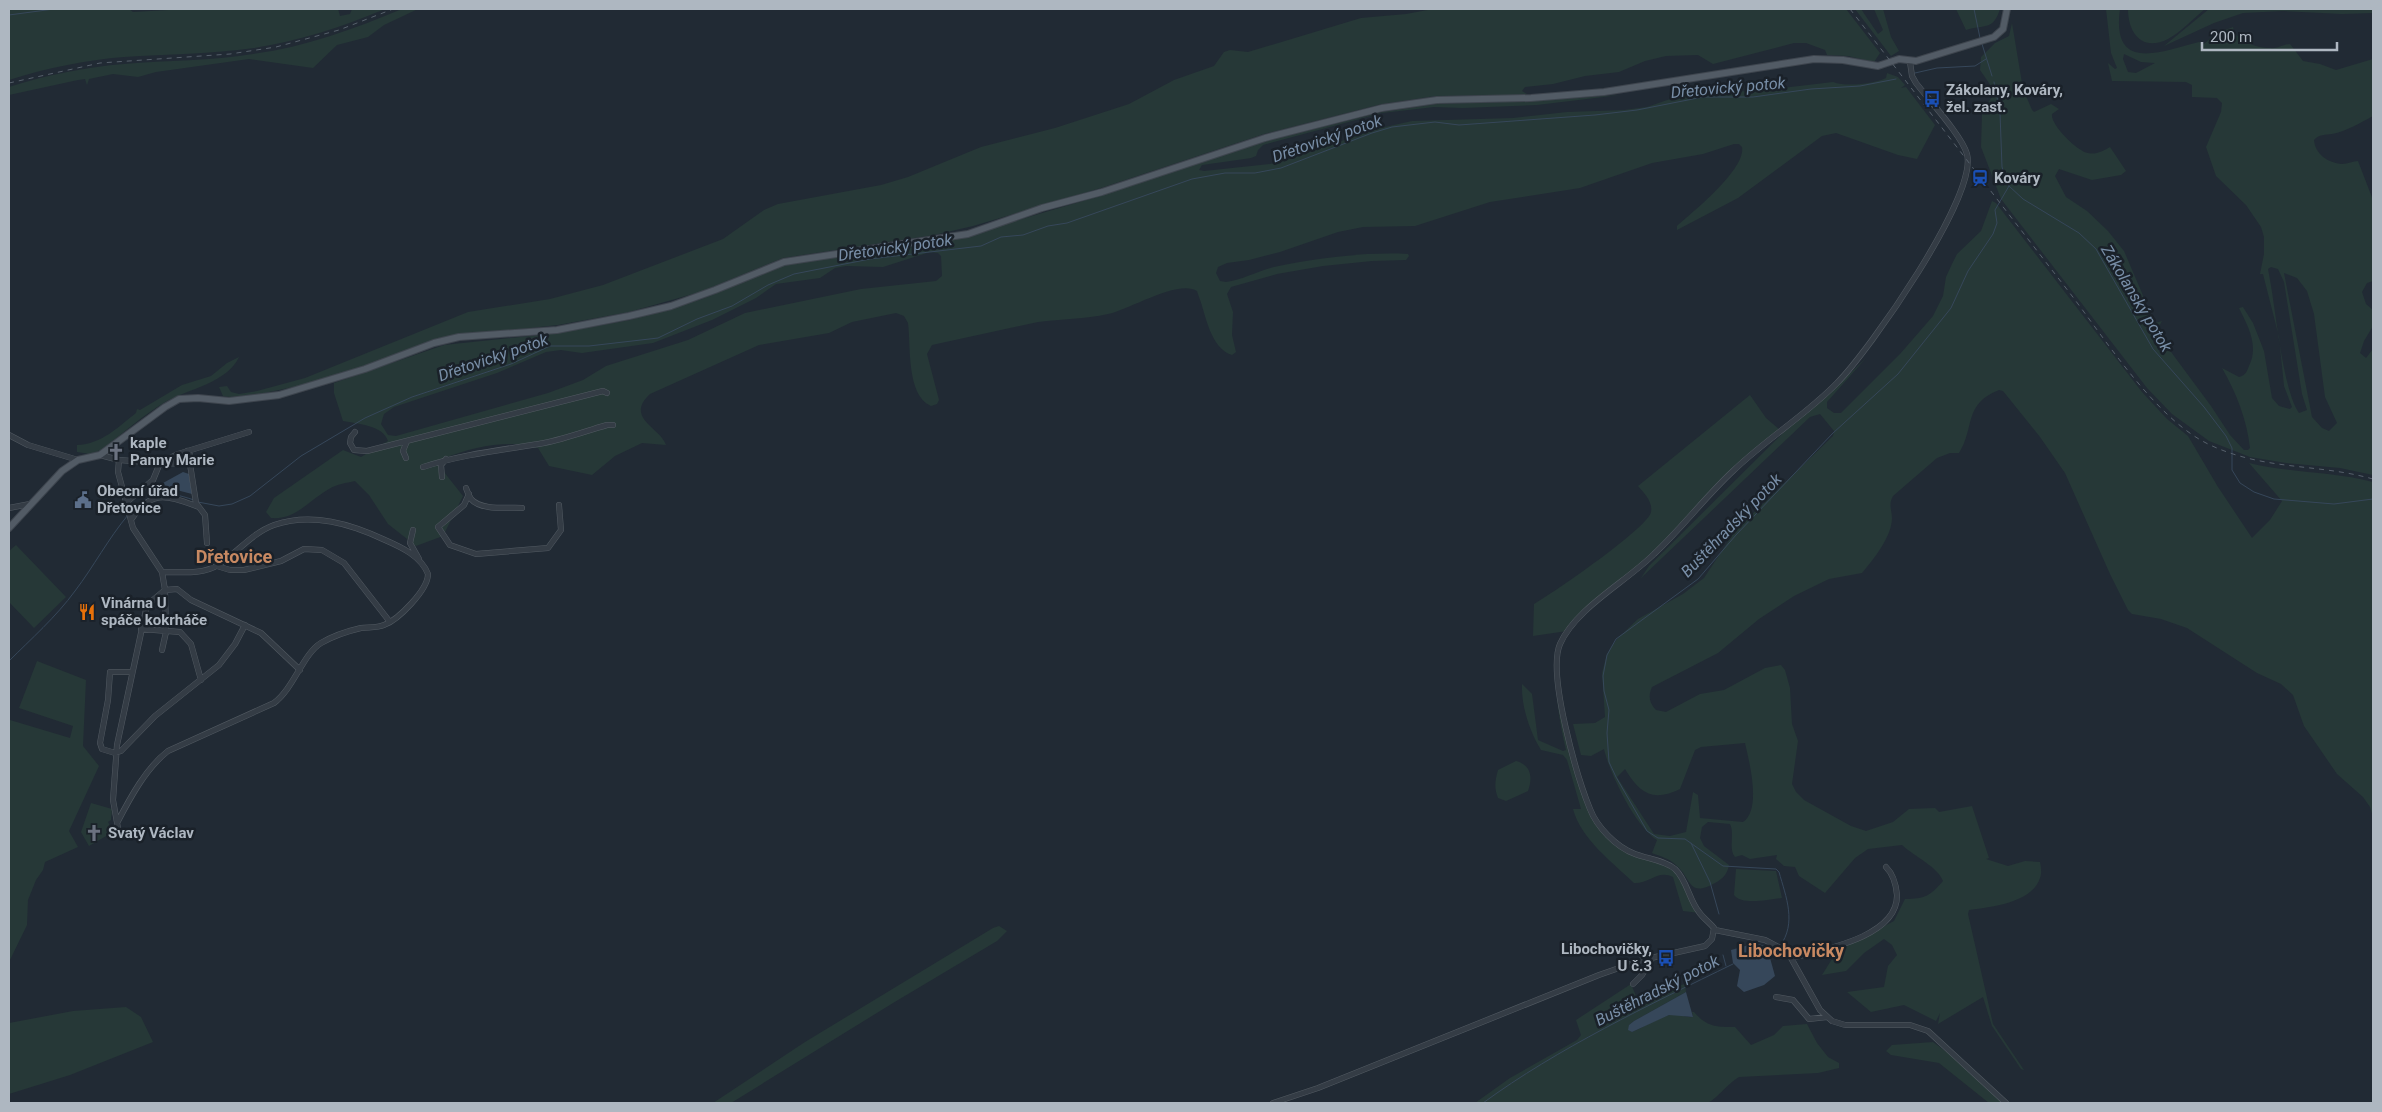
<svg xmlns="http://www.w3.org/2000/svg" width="2382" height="1112" font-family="Roboto,sans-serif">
<rect width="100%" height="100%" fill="#212a34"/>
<path fill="#263837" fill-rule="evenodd" d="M9,9H129L133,12L186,9H338L340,16L350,14L352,9H385C342,27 299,41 254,48C211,54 167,54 124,57C86,60 46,68 9,80Z
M402,9H418L384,25L368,37L337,45L313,68L249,59L156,72L138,77L113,74L89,79L87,85L85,79L78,80L9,95V87C46,75 86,67 124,64C167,60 211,61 253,54C305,47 354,29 402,9Z
M1433,9H1846L1880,53L1874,62L1848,56L1827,55L1825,50L1806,43H1794L1713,64L1698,55L1666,56L1645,61L1619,72L1585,76L1553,84L1525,87L1522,91L1527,94L1524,95L1436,96L1382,104L1264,134L1101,188L973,226L934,235L783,258L700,292L629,312L558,325L442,338L364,366L298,386L255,395L229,397L223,396L219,387L227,386L231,392L239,394L257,391L305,378L468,312L550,299L603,285L723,239L764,210L778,204L881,185L908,177L981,147L1055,128L1129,104L1174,80L1214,66L1224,52L1230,50L1248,52L1361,18L1406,14Z
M1855,9H1861L1878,34L1883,30L1874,9H1883L1891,37L1899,51L1891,56Z
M1956,9H2000C1993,31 1985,24 1966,30Z
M2106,9H2120C2111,74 2162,51 2199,42L2204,44L2215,34L2233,27C2235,41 2257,48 2270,48C2277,49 2283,44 2290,44L2303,61L2320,64L2336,70L2373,59V116C2360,123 2347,131 2332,134C2325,135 2319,134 2314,140C2315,154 2328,163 2342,164C2348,164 2353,161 2358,161L2373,200V281L2367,283L2362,292L2366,304L2373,310V326L2364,341L2360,353L2366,358L2373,349V475L2340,468L2286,463L2250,457L2209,441L2172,414L2147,388L2001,199L1981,147L1982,114L1992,96L1991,86L1980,70L1981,57L1995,43L2009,36L2012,23L2023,89L2032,110L2034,112L2051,104L2059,109L2052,114C2050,124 2077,151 2088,153C2096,155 2103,151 2110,147L2126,171L2121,175L2092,180L2059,169L2055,176L2066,197L2087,211L2108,231L2124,251L2142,293L2151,321L2155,323L2162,321L2157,330V333L2211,406L2230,435L2244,450H2248L2250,448C2247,420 2236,392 2222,368L2239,377C2246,375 2247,371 2249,366C2259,346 2248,326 2239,308L2243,307L2253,323L2264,351L2272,398L2279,406L2290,409L2292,407L2284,386L2279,337L2265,282L2263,274H2260L2264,254V237L2261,227L2246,205L2216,176L2206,147L2221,112L2222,103L2217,98L2192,97V85L2186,82L2112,81L2108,63L2115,69L2117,68L2111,53ZM2124,54L2141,62L2155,63L2136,73L2128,72L2123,59ZM2271,267L2278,269L2284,282L2302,394L2307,410L2299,413C2283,390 2276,312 2270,280L2268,269ZM2284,273L2297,278L2307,291L2314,314L2325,397L2337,423L2329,431L2322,428L2312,417Z
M2128,9H2205C2194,18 2181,32 2168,39C2142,52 2128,33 2128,9Z
M2209,9H2373V13L2342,14L2283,11L2243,13L2214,23L2164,46Z
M1887,73L1898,77L1905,85L1901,88L1906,87L1935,125L1917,159L1898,155L1836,133L1822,136L1738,198L1677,230V226C1694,211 1746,169 1742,147L1739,144H1734L1703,154L1652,163L1580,188L1490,202L1415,226L1363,227L1338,232L1280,252L1249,260L1227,263L1218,267L1216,273L1220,281L1226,282C1242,280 1258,271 1274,267C1318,258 1363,252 1408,254L1409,256L1406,260L1372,261L1323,266L1277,274L1231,287L1227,294L1233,312L1232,335L1236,352L1232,355C1210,348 1206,315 1199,297L1197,291C1178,279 1129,310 1108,314C1085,319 1061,319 1038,322L932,345L927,354L939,400L937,404L931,406C906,395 911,346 908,323L904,316L896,313L852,322L829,333L759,345L650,394C624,418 661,428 666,445L642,443L615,456L592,475L549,466L538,448C508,439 474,447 445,458L440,467L463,496L443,536L416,546L388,524L369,495L355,481C346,483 337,484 329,489C308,501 296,520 271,518L266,512L274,498L343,450L361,457L388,441C383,425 358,424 343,421L334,393V383L444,345L559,333L630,320L702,299L785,265L935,242L974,233L1103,195L1266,141L1383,112L1437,104L1532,101L1620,95L1537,105L1463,108L1434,107L1382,113L1263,145L1258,150L1256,156L1251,158L1202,165L1199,170L1204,171L1278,163L1376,129L1412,121L1513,118L1567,112L1624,110L1647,107L1676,97L1700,92L1757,91L1833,82C1847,87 1873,84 1886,78ZM930,252L938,253L941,256L942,276L936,281L861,289L745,313L688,340L606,366L583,380L548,393L396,436L388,435L381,424L384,414L394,407L497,373L546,352L561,350L582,353L653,343L712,320L756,298L776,284L820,278L835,268L846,266L883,267Z
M1992,201L1996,203L2142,392L2167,419L2188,436L2218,487L2252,538L2270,520L2282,501L2249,463C2290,473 2332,471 2373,482V817L2370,807L2363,797L2337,774L2304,726L2293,695L2281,684L2257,673L2187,628L2161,619L2132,614L2128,610L2110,574L2065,473L2040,437L2003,391L1999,390C1963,404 1975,428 1959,453H1950L1937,458L1893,496C1888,505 1892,510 1892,519C1891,538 1873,560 1862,573L1829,579L1794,596L1759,619L1718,653L1652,687C1648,696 1649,703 1656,710L1666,712L1700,694L1724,690L1765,668L1781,665L1785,670L1790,688L1792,724L1798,741L1792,784L1796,792L1804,800L1851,826L1866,831L1893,822L1909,809L1935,808L1939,812L1972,806L1989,858L1986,859L2008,866L2025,861L2040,862C2041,867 2042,873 2040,878C2032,903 1991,907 1969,910L1968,914L1993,1024L2024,1070L2021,1069L1992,1026L1983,997L1938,1024L1940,1013L1936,1021L1904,1005L1871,1012L1847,992L1884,987L1888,966L1897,955L1892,945L1884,939L1864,953L1846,971L1822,975L1837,951L1894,921L1905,899C1925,899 1930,896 1943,881C1938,867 1915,857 1902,845L1868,849L1855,858L1825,893L1799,876L1795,867L1784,866L1776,859L1777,855L1750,859L1742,855L1735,857C1728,849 1735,834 1730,824L1708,822L1702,827L1700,838L1704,846L1729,865C1727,874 1724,878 1715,883C1688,898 1692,879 1676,865C1670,859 1660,856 1652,853L1657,840C1635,826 1610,774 1604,749L1591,756L1581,755L1573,724L1595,723L1605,717L1602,673L1607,654L1617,639L1638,619L1683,594L1704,578L1735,531L1833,436L1834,431L1820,414L1810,417L1641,578L1649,566L1783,433L1816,406L1866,358L1827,402V408L1834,413H1841L1900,354L1933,316L1943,296L1946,277L1952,264L1957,254L1981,231ZM1745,743C1749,761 1762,809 1743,822L1700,818L1698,795L1693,792L1686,832L1670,836L1654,834L1617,777L1625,769C1640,794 1653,802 1680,789L1695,750L1701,747Z
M239,357C228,382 189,389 167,401C144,414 122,434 101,450L90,454L77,452V445C102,444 118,427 136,413L137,409L140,410L182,385L211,376L227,363Z
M1750,395L1766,418L1780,430L1732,471L1654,555L1581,616L1567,631L1533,636L1534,604C1552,594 1649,527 1651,512C1653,502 1644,493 1638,486Z
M16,545L66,597L34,628L9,602V551Z
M1559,647L1557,670L1561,707L1590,810L1602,829L1632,854L1664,863L1677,870L1700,913L1683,911L1673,877C1658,869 1649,884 1634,883C1612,862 1581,839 1573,809H1581L1567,760L1563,755L1541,750C1530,732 1521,706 1522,684L1532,694L1538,740L1563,751L1566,750C1558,717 1554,683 1556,649Z
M37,661L86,680L83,746L99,766L69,831L78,847L45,862L43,870L36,880L28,900L27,925L9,962V722L10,720L70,738L73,726L19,708Z
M1516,761C1531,765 1533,777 1528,791L1506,801L1498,798C1494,788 1495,781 1498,770Z
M91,803L112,809L111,820L108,822L113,832L89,846L81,832Z
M1736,869L1776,871L1782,898C1770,899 1742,906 1734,895Z
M999,926L1007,931L997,941L893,1003L731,1103H713L805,1042L993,928Z
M1631,984L1636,996L1685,984L1686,992L1634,1021L1629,1025V1030L1632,1032C1644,1027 1656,1019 1669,1015C1678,1013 1685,1018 1693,1017L1692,1012H1694C1707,1027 1716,1027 1735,1027L1751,1045L1774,1035L1783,1026L1807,1024L1817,1043L1828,1057L1839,1063V1068L1818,1073L1739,1077C1727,1084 1715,1101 1707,1103H1475L1510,1078L1577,1040L1581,1035L1576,1020Z
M126,1007L141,1017L153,1042L70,1075L9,1094V1023L73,1011Z
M1933,1042L1948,1053L2003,1103H1989L1939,1063L1891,1055L1886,1051L1892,1045Z"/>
<path fill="#36475a" d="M183,472L189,474L192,494L165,487L163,483Z
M1756,943L1767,947L1775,976L1764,985L1744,992L1737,986L1740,970L1733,963L1731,950Z
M1686,992L1693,1017L1669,1015L1632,1032L1628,1030L1629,1025L1634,1021Z"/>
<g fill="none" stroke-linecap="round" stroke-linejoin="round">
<path stroke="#36475a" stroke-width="1" d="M1974,9L1980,38
M9,15L54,9
M1982,44L1992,76
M1915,73L1937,68L1975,66L1986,59
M1994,82L2000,113L2002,167L2009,186L2023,199L2079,233L2096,249L2153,349L2204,407L2226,436L2232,448V470L2240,483L2254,492L2274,499L2334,504L2373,499
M198,502L219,506L232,504L250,496L301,456L365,418L412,397L511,364L550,346H589L658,338L697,319L732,306L768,285L794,274L870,259L981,246L1001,237L1023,235L1048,226L1067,223L1192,179L1225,173H1255L1281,168L1372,133L1392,127L1435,122L1459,125L1595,115L1637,110L1703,97H1753L1811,89L1860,86L1896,79
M130,512C155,491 164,490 194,500
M9,661C31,639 56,617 75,591C94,566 108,539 128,515
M1691,843L1710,882L1719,914
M1780,946C1797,923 1786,897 1779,872L1776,869L1723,866L1685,839L1658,838L1647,831L1616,777L1609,762L1607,733L1609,710L1604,691L1603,676L1607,655L1616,639L1698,579L1736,535L1833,433L1898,374L1951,308L1968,271L1993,234L1997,223L1995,210L2009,186
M1771,954L1777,949
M1723,955L1726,966
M1483,1103C1558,1048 1649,1005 1733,964"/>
<g stroke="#525a62" stroke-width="6">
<path id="minor" d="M355,432L351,437L350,443L354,450L367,451L603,391L607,393
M9,435L28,445L78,460
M187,451L190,455V464
M100,455L119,460L160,463L178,454L249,432
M406,458L403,451L407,441
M119,460L118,472L133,528L162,572L165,590L177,589L191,600L261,633L300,670
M423,467C463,454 503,450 544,443C565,439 586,431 607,425H613
M442,477L441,465L446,459
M466,488C467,491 469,496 471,499C481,511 509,507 522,508
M469,494L464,505L438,527L450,545L476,554L548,548L561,530L559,505
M128,501L153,480L160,463L190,464L196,503L205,515L207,543
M9,508L30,504
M131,520C151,488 168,496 199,507
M413,530L410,543L419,559
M217,566L230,570H244L281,561L304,549L322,550L344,563L390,622
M141,629L180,632L191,644L201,680
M162,650L166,632L165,590
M131,672H110L108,700L100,743L102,749L115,753L121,751L155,716L219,665L235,644L245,625
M117,823C130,798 146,768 168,751L274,703C294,688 303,654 321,643C333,636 348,631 361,628C369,627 377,628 384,625C398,620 428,590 428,574C421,556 401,547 385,540C351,524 312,512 274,525C252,533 237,553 218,565C202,575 181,572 162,572
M119,834L113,800L117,745L147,605L165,590
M1715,930L1765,940L1784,950L1791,958L1820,1010L1832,1021L1845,1025H1910L1928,1031L2006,1103
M1791,958C1823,950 1898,937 1897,895C1896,884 1893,874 1886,867
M1633,984L1642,975L1652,958
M1776,997L1793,1000L1809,1019L1827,1017
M1273,1103L1318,1088L1599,975L1642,960L1705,946L1712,939L1714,928C1709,922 1703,918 1699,912C1689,900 1687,880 1675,869C1664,860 1648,859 1635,854C1616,847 1597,827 1590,809C1577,777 1547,674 1560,644C1576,608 1626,582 1654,554C1682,528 1705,497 1733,471C1766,439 1806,415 1837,383C1869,351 1978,196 1967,154C1962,136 1929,100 1916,83L1912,76L1910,62"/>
</g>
<g stroke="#3e454e" stroke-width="8">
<path id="major" d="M9,528L62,471L78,460L100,455L165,407L179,399L198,398L229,401L279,395L365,369L434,343L459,337L557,330L629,316L671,306L715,290L784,262L968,234L1042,208L1102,192L1265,138L1382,108L1437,100L1531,98L1604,92L1814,59L1843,60L1878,66L1899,59L1916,61L1994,37L2003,29L2007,9"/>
</g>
<use href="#minor" stroke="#343c45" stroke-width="5"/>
<use href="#major" stroke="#525b65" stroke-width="6"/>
<path stroke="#56606b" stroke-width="1" stroke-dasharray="5 5" stroke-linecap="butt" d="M1850,9C1923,103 1996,198 2069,292C2106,340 2155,418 2208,444C2264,471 2316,463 2373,479
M9,83L100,63L230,54L276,47L339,30L393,9"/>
</g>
<defs>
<g id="bus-bare" transform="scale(1.35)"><path d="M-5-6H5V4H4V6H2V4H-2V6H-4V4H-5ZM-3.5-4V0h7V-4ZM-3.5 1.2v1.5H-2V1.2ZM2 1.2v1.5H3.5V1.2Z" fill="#1a4fb4" stroke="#1a2129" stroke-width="2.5" paint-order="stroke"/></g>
<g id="station-bare" transform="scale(1.35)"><path d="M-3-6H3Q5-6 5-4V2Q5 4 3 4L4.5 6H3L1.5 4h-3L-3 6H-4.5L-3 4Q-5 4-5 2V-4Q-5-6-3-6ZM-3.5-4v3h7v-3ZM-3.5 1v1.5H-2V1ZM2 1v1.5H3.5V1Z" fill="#1a4fb4" stroke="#1a2129" stroke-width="2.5" paint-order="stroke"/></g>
<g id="church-bare" transform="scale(1.35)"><path d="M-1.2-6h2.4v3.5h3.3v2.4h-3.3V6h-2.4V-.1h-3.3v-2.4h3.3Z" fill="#6b7280" stroke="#1a2129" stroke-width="2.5" paint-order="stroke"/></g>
<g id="civic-bare" transform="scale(1.35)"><path d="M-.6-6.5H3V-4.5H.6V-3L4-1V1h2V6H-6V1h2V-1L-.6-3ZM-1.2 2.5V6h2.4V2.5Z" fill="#5c6f8a" stroke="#1a2129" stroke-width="2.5" paint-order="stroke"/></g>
<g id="restaurant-bare" transform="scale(1.35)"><path d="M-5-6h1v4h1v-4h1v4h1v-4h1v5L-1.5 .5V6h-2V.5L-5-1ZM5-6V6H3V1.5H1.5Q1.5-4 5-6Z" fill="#e8710a" stroke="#1a2129" stroke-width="2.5" paint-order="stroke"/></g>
</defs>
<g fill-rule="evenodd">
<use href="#bus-bare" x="1932" y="99"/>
<use href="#station-bare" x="1980" y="178"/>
<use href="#church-bare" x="116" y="452"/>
<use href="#civic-bare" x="83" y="500"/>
<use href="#restaurant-bare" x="87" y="612"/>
<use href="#church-bare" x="94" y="833"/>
<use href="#bus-bare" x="1666" y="958"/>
</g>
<g text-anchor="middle" stroke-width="5" stroke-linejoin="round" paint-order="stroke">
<g font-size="15" font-weight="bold" fill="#aeb7c1" stroke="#1a2129" text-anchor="start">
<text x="1946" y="95">Zákolany, Kováry,<tspan x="1946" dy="17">žel. zast.</tspan></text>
<text x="1994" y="183">Kováry</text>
<text x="130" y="448">kaple<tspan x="130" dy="17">Panny Marie</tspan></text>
<text x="97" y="496">Obecní úřad<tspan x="97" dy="17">Dřetovice</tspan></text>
<text x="101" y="608">Vinárna U<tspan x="101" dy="17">spáče kokrháče</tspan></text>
<text x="108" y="838">Svatý Václav</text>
<text x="1652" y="954" text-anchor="end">Libochovičky,<tspan x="1652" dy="17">U č.3</tspan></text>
</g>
<g font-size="16" font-style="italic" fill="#798fa8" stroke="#1a2129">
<text transform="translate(1728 87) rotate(-5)" y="6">Dřetovický potok</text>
<text transform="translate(1327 138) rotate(-19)" y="6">Dřetovický potok</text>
<text transform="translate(895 247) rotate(-8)" y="6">Dřetovický potok</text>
<text transform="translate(2137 298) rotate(59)" y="6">Zákolanský potok</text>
<text transform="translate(493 357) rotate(-19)" y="6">Dřetovický potok</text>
<text transform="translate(1731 525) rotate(-46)" y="6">Buštěhradský potok</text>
<text transform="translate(1657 990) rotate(-27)" y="6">Buštěhradský potok</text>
</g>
<g font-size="18" font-weight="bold" fill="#c88962" stroke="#1a2129">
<text x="234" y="563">Dřetovice</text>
<text x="1791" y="957">Libochovičky</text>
</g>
</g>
<rect width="2382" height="1112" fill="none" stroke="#aeb7c1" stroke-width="20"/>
<path d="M2202 42v8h135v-8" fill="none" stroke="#aeb7c1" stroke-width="2.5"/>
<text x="2210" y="42" font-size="15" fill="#aeb7c1" stroke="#1a2129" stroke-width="4" paint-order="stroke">200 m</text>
</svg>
